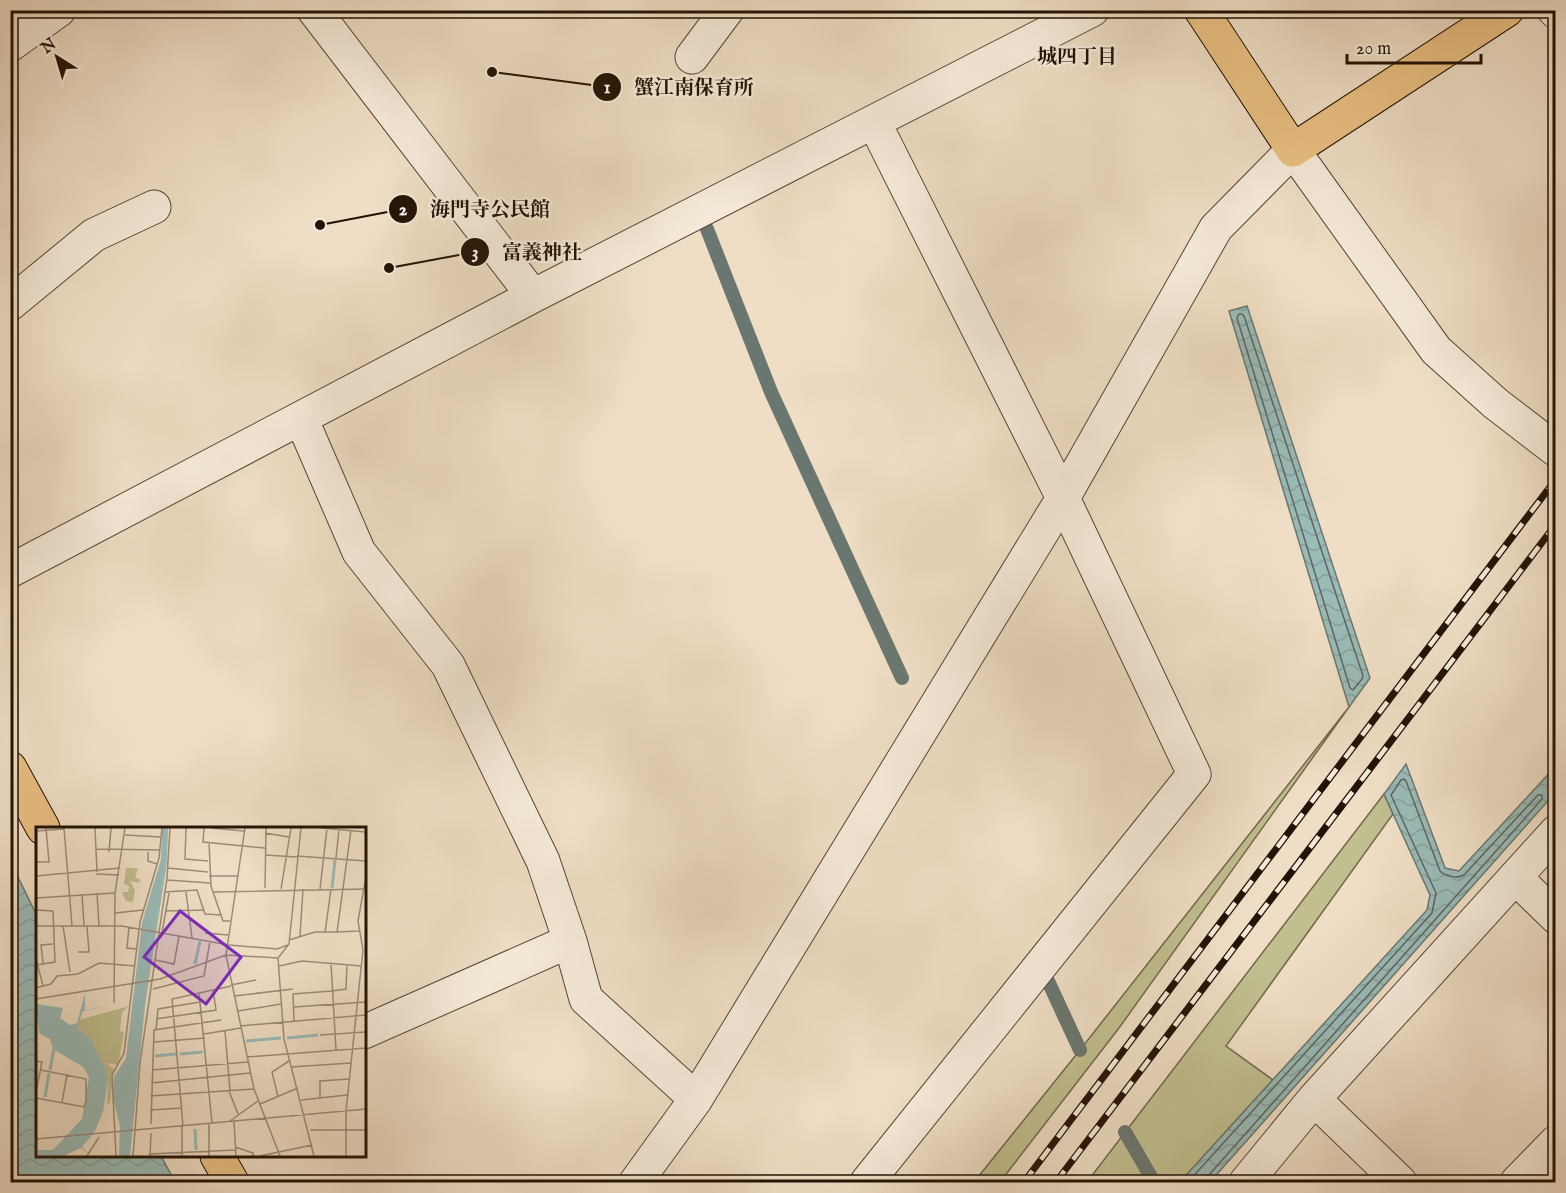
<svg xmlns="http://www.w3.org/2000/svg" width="1566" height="1193" font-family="'IM FELL English','Noto Serif JP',serif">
<defs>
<pattern id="water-waves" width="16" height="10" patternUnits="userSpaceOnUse" patternTransform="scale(1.5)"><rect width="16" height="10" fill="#9abbb8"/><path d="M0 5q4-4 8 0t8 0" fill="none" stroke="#84a09d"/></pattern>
</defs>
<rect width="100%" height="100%" fill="#efdec5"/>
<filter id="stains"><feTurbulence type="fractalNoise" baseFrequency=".00333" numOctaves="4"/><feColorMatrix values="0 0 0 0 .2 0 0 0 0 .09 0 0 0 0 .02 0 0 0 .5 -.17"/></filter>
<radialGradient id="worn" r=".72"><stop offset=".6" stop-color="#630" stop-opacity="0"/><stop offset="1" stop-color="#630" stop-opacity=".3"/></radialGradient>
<path fill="#c1bf90" stroke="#72684a" stroke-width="1.5" d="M1349,707L1119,1028L1000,1182H974L1080,1050Z
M1384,794L1393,814L1226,1046L1273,1080L1180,1182H1087Z"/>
<path fill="url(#water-waves)" stroke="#6a7770" stroke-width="1.5" d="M1247,306L1370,678L1349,707L1229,311Z
M1406,764L1445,868L1459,871L1555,767V793L1210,1182H1180L1427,910L1430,895L1384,794Z
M11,863L37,916L38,1156H161L175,1182H11Z"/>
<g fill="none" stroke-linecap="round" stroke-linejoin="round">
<path stroke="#5e665e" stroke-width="1.5" d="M1239,314H1242L1244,316L1363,676L1362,679L1353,690L1350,688L1237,318Z
M1188,1182L1432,913L1436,893L1391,795L1401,780L1404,779L1406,781L1440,871C1445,876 1457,879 1464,875L1538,795H1542V799L1208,1176L1206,1182"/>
<path stroke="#6a7770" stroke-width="14" d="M707,229L771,392L902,678
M1048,981L1080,1050
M1125,1132L1154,1182"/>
<g stroke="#564535" stroke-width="35">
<path id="minor" d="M314,10L533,296
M1554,10L1556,12
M10,45L59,10
M692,57L727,10
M10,304L94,235L154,207
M301,418L359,552L448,665L543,861L570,941L364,1032
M10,571L533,296L1092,10
M1515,877L1556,917
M570,941L586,999L696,1099
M1314,1099L1400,1182
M636,1182L696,1099L1063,498L1216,228L1293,150L1436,350L1495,403L1556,450
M867,1182L1194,774L1063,498L874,122
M1246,1182L1314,1099L1556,832
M1517,1182L1556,1142"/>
</g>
<g stroke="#231205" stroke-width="35">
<path id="major" d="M1201,10L1293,150L1507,10
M10,768L43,828
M217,1156L232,1182"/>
</g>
<use href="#minor" stroke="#f5ead9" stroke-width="33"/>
<use href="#major" stroke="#e8bf82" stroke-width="33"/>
<g stroke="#231205" stroke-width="7">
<path id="rail" d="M1024,1182L1556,479
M1056,1182L1556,524"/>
</g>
<use href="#rail" stroke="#f5ead9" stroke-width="4.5" stroke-dasharray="14" stroke-linecap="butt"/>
</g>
<g text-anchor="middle" stroke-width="5" stroke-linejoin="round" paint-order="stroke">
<g font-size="20" font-weight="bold" fill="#231205" stroke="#f5ead9">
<text x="1077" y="63">城四丁目</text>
</g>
</g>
<g transform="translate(36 827)">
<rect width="330" height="330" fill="#efdec5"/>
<path d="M90,41H102L99,51L104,52L103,56L94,54L99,63L97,75L90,74L86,65H92L93,59L88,57ZM93,179L86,185L84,204L88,205L82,238L70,236L78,242L74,276L71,277L72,252L53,210L41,201L43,193Z" fill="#c1bf90"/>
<path d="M126,1H132L131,35L109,178L94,329H83L84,299L77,271L78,250L90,231L106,96L125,32ZM49,166V183L79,177L47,184L41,201L53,210L67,236L72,252L67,285L58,306L46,320L54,328L45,321L27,329H2V323H17L46,292L53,250L47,240L17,222L14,212L3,206L0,177L27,181L24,191L34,198L41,196Z" fill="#9abbb8"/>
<path fill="none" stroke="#9abbb8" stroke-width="3" d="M296,61L299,33M159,137L164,114M251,211L282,208M210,214L245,211M144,227L167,225M119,229L140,227M14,243L18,221M9,270L13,246M159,302L160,323"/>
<path fill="none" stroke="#9d8c78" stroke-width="1.5" d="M28,1L36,99M59,1L61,45M150,1L149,32L172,34M168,1L167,15L229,21M175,1L208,4M209,1L190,128L242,131L248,212L278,329M285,1L330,5M0,4L28,2M229,6L253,10M89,8L125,10M173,15L175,59L187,94H194M60,22L124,23M73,25L75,1M112,25V34L121,37M229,28L261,30M261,29L330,34M300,31L303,2M0,35H13L10,1M132,41L172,45M60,47L83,48M0,49L84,41M173,49H202M131,53L174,56M229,61L230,1M245,62L255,1M284,62L291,1M129,65L161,63L169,87L186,88M150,65L156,111M178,65L330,62M61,66L63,99M46,67L48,99M0,71L79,66M0,83L17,84L19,135L0,138M129,84L168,83M79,86L107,83M0,99H86L193,118L241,122L252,118M27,99L34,145M93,100L91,121L101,122M301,105L323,104M126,106L133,66M169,106L192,108M289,106L295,62M264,109L267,62M253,113L279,105H301L315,3M42,125H53L51,100M242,131L253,117L265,1M0,132L7,159L0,161M120,133L138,137L143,109M7,136L5,118L17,117M295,136L300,223M243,139L266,134L325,139M195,158L220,153M7,159L15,157L21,149L42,147L63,136L99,139M117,162L168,149L174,114M296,164L310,162L311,138M163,166L176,296M198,169L257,162M0,172L124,152L190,128L218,262L244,329M78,176L79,66L89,1M258,180L330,175M202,184L245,177M120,192L180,183L177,163M258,194L257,167L296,164M204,199L330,188M120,203L122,182L164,175M189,204L194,264M168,207L205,201M284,208L330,205M118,215L169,211M211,230L330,221M0,234L6,235L0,265M255,240L315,236M116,243L212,235M115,256L214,246M193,264L202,287M114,269L218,262M242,270L236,245L253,234M0,271L48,280L50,274V252L5,243M284,271V254L313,252M265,273L311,268M26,275L31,248M224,277L262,261M114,283L146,281M194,294L222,274M198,294L200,329M115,297L118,203L185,193M173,297V329M146,299V329M147,299L136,172L195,159M274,303H330M99,304L104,236L131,51L134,1M0,312L330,282M199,320L217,326V329M113,327L200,323M51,329L63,310M80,329L76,248L88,226L104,95L123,31L126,1M97,329L99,304M114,329L115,306M224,329L276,318M310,329V284L327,123L322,94L330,50"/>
<path fill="#7b2cbf" fill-opacity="0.15" stroke="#7b2cbf" stroke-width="3" d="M144,84L205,130L170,177L108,130Z"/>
<rect width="330" height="330" fill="none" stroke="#231205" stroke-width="3"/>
</g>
<path fill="none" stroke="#231205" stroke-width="2" d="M492 72L607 87M320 225L403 209M389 268L475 252"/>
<g fill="#231205" stroke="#f5ead9" stroke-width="2">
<circle cx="492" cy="72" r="6"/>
<circle cx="320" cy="225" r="6"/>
<circle cx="389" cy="268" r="6"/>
<circle cx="607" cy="87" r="15"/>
<circle cx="403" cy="209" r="15"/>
<circle cx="475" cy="252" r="15"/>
</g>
<g font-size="18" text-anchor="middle" font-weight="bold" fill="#fff">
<text x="607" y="93">1</text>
<text x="403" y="215">2</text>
<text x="475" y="258">3</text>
</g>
<g font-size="20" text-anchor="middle" font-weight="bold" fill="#231205" stroke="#f5ead9" stroke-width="5" stroke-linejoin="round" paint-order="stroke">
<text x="694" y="94">蟹江南保育所</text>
<text x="490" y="216">海門寺公民館</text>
<text x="542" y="259">富義神社</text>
</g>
<rect width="1566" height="1193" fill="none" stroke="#efdec5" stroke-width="36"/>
<rect x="12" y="12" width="1542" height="1169" fill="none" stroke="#231205" stroke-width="3"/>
<rect x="18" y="18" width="1530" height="1157" fill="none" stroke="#231205" stroke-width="1.5"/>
<g transform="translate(57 57) rotate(323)" stroke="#f5ead9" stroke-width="4.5" paint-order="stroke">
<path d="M0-4.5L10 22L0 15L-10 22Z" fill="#231205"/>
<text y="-9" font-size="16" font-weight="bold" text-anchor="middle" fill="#231205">N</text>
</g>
<path d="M1347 54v9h134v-9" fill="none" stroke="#231205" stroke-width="3"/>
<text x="1356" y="54" font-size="18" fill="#231205" stroke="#f5ead9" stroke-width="4.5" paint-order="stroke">20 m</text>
<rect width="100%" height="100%" filter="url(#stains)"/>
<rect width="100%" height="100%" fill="url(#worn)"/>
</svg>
